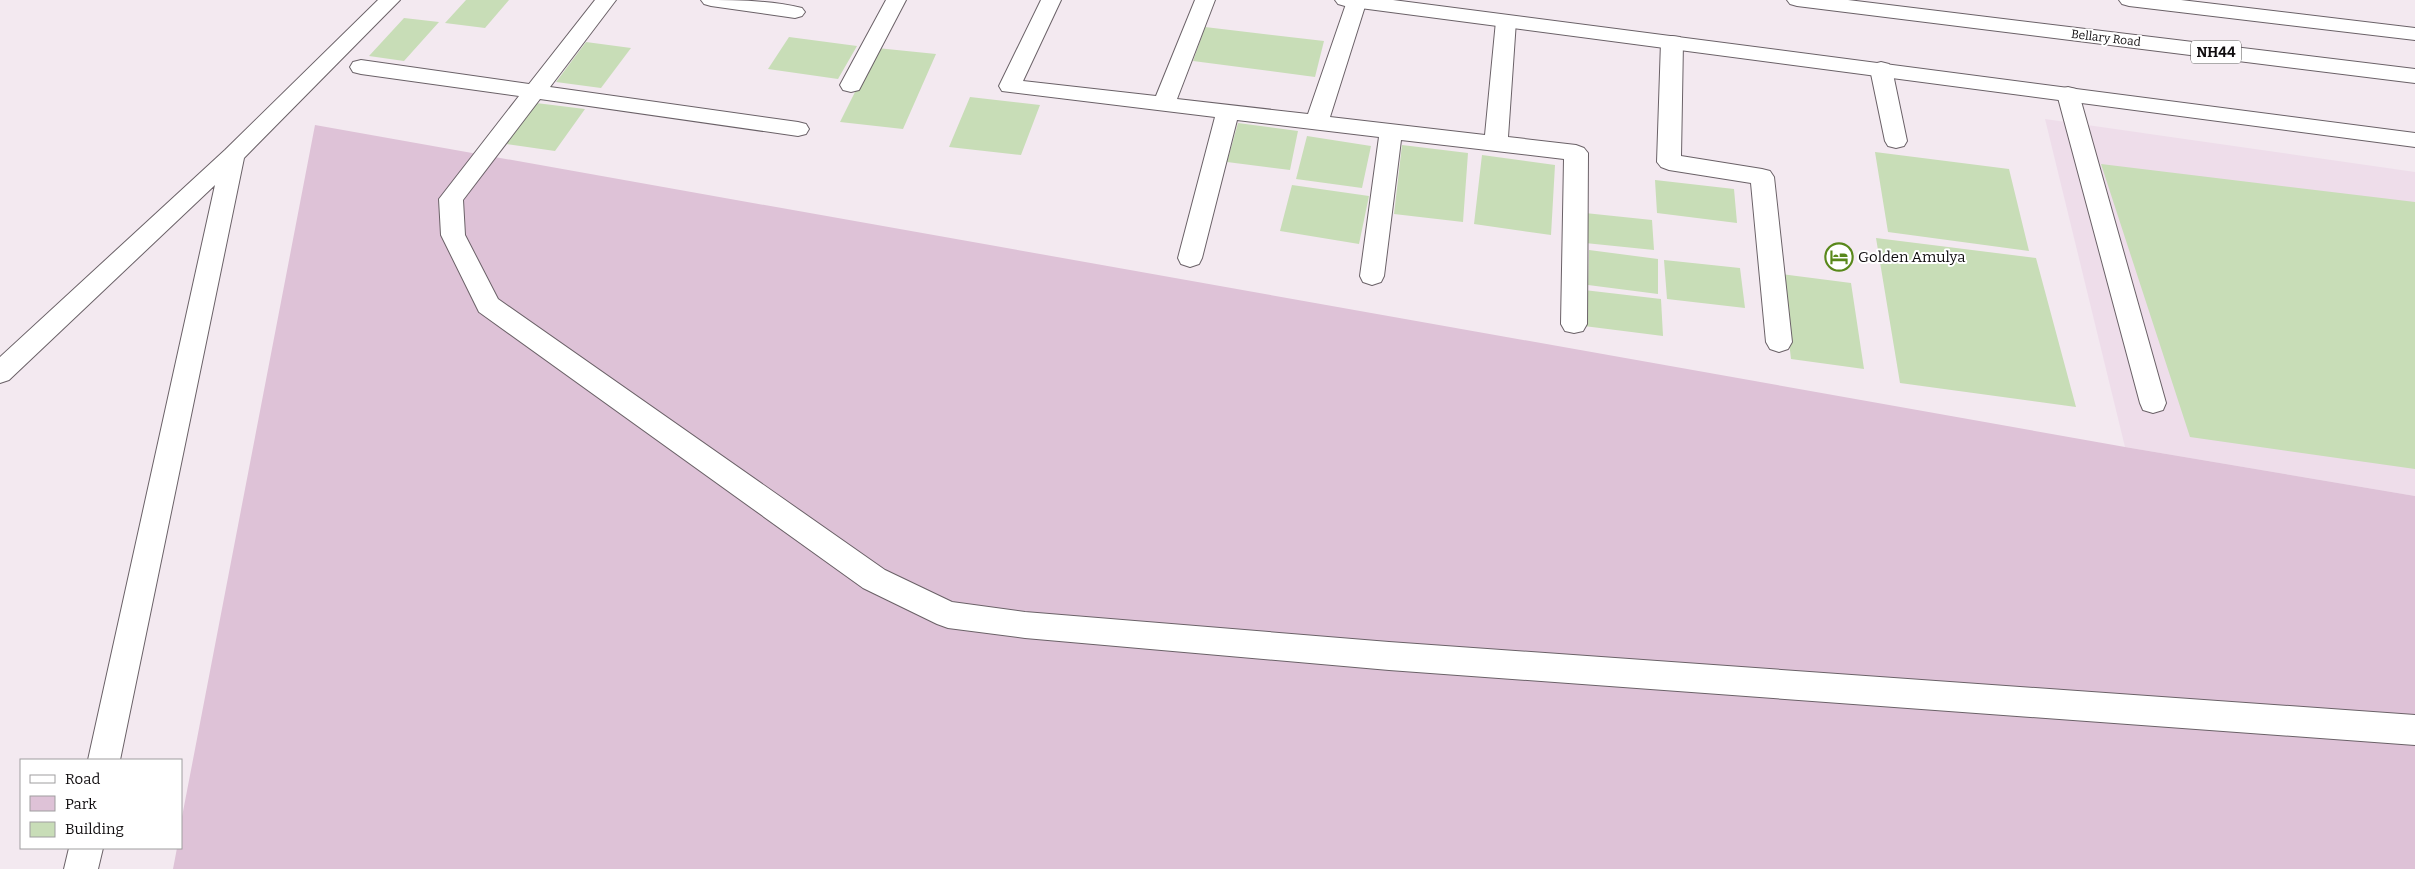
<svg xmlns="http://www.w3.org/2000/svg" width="2415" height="869" font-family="Bitter,serif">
<rect width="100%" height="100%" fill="#f3e9f0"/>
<path fill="#eeddea" d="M2045,119L2415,172V496L2125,447Z"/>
<path fill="#dec2d7" d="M315,125L2125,447L2415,496V869H173L177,848H181V822Z"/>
<path fill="#c8ddb7" d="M466,0H509L485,28L445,23Z
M404,18L439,22L404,61L369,56Z
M1205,27L1324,41L1315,77L1193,61Z
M789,37L857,46L838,79L768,69Z
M586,42L631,48L601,88L556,82Z
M877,48L936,54L903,129L840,122Z
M970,97L1040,105L1021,155L949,147Z
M536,103L585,109L555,151L506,144Z
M1238,123L1298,131L1290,170L1227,162Z
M1307,136L1371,146L1362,188L1296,179Z
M1402,145L1468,153L1463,222L1394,214Z
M1875,152L2009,169L2029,251L1888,232Z
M1482,155L1555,165L1551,235L1474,224Z
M2101,164L2415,202V469L2190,437Z
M1655,180L1734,189L1737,223L1657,213Z
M1292,185L1369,196L1359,244L1280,231Z
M1585,213L1652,220L1654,250L1585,243Z
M1876,238L2036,258L2076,407L1900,383Z
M1589,250L1658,259V294L1588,285Z
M1664,260L1740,268L1745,308L1667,299Z
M1781,274L1851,283L1864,369L1791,359Z
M1584,290L1661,299L1663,336L1584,326Z"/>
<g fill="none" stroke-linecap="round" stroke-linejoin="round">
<g stroke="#6a6167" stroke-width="2">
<path id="minor" d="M378,0H400L244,158L120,760H88L215,185L9,380L0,383V357L225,150Z
M595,0H616L550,87L798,122L806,124L809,129L806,134L798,136L540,99L463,200L465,235L498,299L885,570L952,602L1025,612L1389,642L2415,715V745L1389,670L1025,638L948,628L937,624L863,588L479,312L441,235L439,199L519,96L361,74L353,72L350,67L353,62L361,60L529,84Z
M701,0C735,0 769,0 802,8L805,12L802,16L795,18L711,6L704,4Z
M886,0H906L859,90L851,92L843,90L840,85Z
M1041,0H1061L1023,81L1156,96L1195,0H1215L1177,99L1308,114L1347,1L1367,0L1330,117L1485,135L1496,21L1499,17L1506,15L1513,17L1516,21L1508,137L1576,145L1584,148L1588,153L1587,324L1583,331L1574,333L1565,331L1561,324L1564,159L1401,140L1384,276L1381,282L1372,285L1363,282L1360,276L1379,137L1237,120L1202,258L1199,264L1190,267L1181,264L1178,258L1215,117L1002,91L999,86Z
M1672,36L1680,37L1683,42L1681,156L1762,169L1770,171L1774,177L1792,342L1788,349L1779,352L1770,349L1766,342L1751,183L1669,170L1661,167L1657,162L1661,42L1664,37Z
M1881,62L1889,64L1892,69L1907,141L1904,146L1896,148L1888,146L1885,141L1870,69L1873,64Z
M2068,87L2076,89L2079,94L2166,403L2163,410L2153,413L2143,410L2140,403L2057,94L2060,89Z
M69,848H103L98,869H64Z"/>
</g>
<g stroke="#6a6167" stroke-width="2">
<path id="major" d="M1335,0H1393L2415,133V147L1345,6L1338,4Z"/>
</g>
<g stroke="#6a6167" stroke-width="2">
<path id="highway" d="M1787,0H1848L2415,69V83L1797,6L1790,4Z
M2119,0H2181L2415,28V40L2129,6L2122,4Z"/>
</g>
<use href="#minor" fill="#fff" fill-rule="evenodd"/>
<use href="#major" fill="#fff" fill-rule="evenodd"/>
<use href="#highway" fill="#fff" fill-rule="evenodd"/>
</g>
<defs>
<g id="hotel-ring" transform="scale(1.4375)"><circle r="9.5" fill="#fff" stroke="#59881b" stroke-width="1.5"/><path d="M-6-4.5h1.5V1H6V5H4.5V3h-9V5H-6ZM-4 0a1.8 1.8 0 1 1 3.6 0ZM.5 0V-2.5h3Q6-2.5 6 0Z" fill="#59881b"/></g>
</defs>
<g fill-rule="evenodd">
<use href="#hotel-ring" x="1839" y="257"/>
</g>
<g text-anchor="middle" stroke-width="4" stroke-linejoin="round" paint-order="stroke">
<g font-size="12" fill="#100d0f" stroke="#fff">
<text transform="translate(2106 38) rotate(7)" y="4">Bellary Road</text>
</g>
<rect fill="#fff" stroke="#585657" stroke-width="1" x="2191" y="40.5" width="50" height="23" rx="4"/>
<g font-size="14" font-weight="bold" fill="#100d0f">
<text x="2216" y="57">NH44</text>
</g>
<g font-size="15" fill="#100d0f" stroke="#fff" text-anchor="start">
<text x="1858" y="262">Golden Amulya</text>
</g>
</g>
<rect x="20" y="759" width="162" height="90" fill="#ffffff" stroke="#9f9e9f"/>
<rect x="30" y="775" width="25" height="8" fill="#ffffff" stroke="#9f9e9f"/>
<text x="65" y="784" font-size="15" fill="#100d0f">Road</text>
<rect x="30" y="796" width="25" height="15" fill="#dec2d7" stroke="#9f9e9f"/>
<text x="65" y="809" font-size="15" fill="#100d0f">Park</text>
<rect x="30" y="822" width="25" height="15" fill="#c8ddb7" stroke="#9f9e9f"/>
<text x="65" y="834" font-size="15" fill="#100d0f">Building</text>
</svg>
